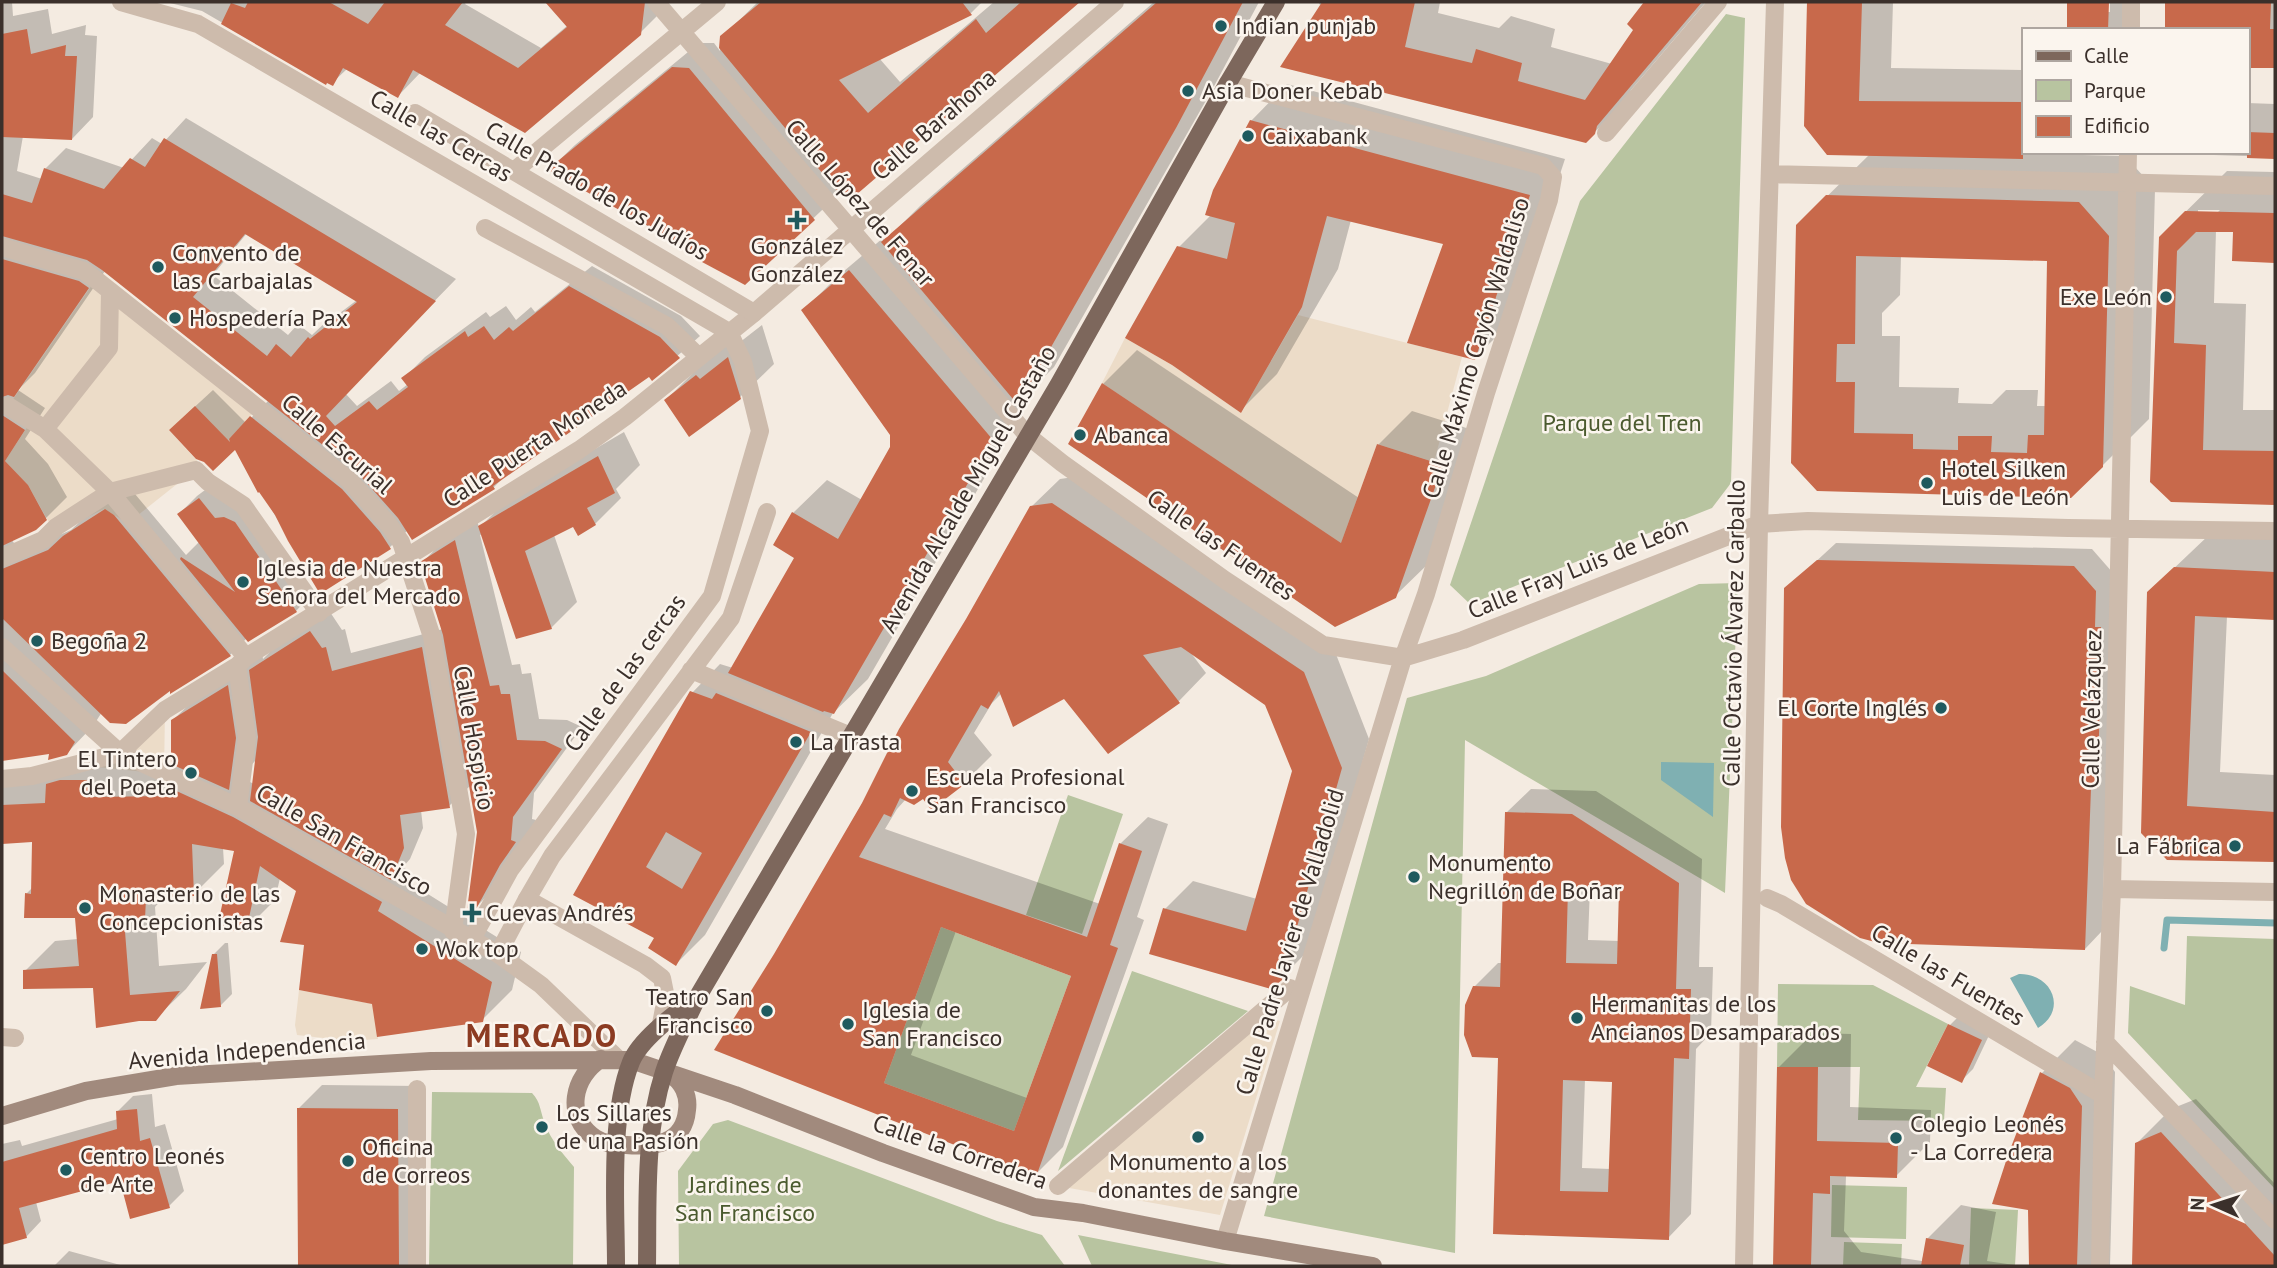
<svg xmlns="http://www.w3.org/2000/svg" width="2277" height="1268" font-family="'PT Sans',sans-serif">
<rect width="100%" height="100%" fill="#f4ebe1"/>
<path fill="#b8c4a0" d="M1726,14L1745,18L1731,483L1712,508L1470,604L1450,585L1580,201Z
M1738,583L1725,893L1465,740L1455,1253L1264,1216L1407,698L1486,676L1699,584Z
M1068,795L1123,814L1082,934L1026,915Z
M941,927L1071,976L1014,1131L884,1083Z
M2187,936L2275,939V1189L2128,1033L2130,986L2185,1005Z
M1132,971L1248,1011L1058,1171Z
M1778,984L1873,985L1948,1024L1916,1087L1946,1088L1944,1121L1858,1120L1860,1067H1777Z
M432,1092L532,1093C541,1102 540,1112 545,1124C551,1140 563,1154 574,1167L573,1266H429Z
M728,1120L997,1221L1042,1235L1065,1266H679L678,1171L713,1124Z
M1832,1185L1907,1187L1906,1239L1831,1237Z
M1971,1208L2018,1210L2015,1266H1969Z
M1078,1235L1237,1266H1092Z
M1844,1242L1902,1244L1901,1266H1843Z"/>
<path fill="#ecdcc8" d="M101,272L258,397L252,414L228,440L195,406L169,430L201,465L128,523L104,509L62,529L50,524L28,485L5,461L28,426L5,411Z
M1298,315L1462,357L1434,462L1377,444L1341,543L1102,383L1125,338L1172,365L1241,413Z
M165,710L164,774L79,765L136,731Z
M299,990L373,1004L378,1039L350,1041L297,1035L295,1025Z
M1257,1016L1280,1021L1220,1215L1058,1186Z"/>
<path fill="#7fb0b2" d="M1661,762L1714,763L1713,817L1661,780Z
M2019,974C2052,973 2068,1010 2038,1028L2010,978Z"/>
<path fill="#0003" fill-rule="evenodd" d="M2,2H12L13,16L48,9L52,34L86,25L85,35L97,36L93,117L72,139L23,136L17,171L42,179L45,169L66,148L124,168L152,138L162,144L186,118L456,279L345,393L357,406L391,381L399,391L408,384L404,378L425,357L486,312L490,317L506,306L516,320L531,307L535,312L592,266L681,316L700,336L652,378L650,375L506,475L494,487L413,538L408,530L390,547L320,592L235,447L188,413L213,390L246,423L269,400L105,271L35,373L18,390L45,408L25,439L48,464L67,497L35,529L12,539L13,542L22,549L29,548L71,530L87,515L127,489L135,494L186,555L200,541L179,514L197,496L217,481L313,593L296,611L247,638L230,655L172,688L102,712L93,726L66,754L51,752L2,759ZM247,233L357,300L332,319L330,318L312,335L298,324L288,335L213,275Z
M166,2H466L465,4L541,48L568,25L548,2H663L661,12L640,33L524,131L421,72L398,96L347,69L332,83H326L202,11Z
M758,2H982L971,13L879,58L900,82L994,2H1078L855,193H840L745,283L550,169L575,145L699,43H714L720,51L722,37Z
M1154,2H1259L1212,90L1054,367L1021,400L1026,406L868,679L833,713L705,935L676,964L656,938L575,895L691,694L720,664L733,668L796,557L793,513L827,480L862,500L892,448L891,435L804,310L837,277L883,238L885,241L920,206Z
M1320,2H1440L1438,13L1499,28L1511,16L1555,29L1551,47L1612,64L1636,30L1629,24L1646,2H1706L1631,90L1628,98L1586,141L1319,4Z
M1808,2H1893L1891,68L2023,70V152H2086L2083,155L2125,156L2155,189L2149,419L2102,466L1818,489L1798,225L1870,154L1805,125ZM1901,255L2048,260L2046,406H2037L2038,390H2006L1992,404L1958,403L1959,388L1899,387L1900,336H1882V313L1900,295Z
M2069,2H2107V12H2110V2H2140V30H2068Z
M2167,2H2275V67L2247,66V30H2167Z
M1287,84L1565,159L1511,322L1475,358L1446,242L1351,220L1338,269L1277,374L1241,410L1179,247L1211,215L1251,121Z
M2247,103L2275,104V157L2183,154L2180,152H2247Z
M2227,171L2275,172V261L2234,259L2235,230H2216L2214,303L2246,304L2243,410H2275V503L2171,500L2160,237ZM2198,210H2220L2216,214L2198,213Z
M762,325L774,364L739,398L666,400L700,366L730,342L735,346Z
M1137,350L1359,498L1378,445L1412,411L1476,431L1430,562L1395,596L1071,444L1103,384Z
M624,432L640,465L616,489L621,498L595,524L574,525L554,535L577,602L551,628L483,534L480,535L512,665L520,664L522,674L531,673L539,719L567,720L582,727L534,793L532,819L536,820L496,887L474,909L479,832L471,785L449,806L421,810L423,828L410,859L403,867L411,872L407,881L521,952L512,990L482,1020L374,1002L306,943L298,891L280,878L275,900L245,930L236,850L223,848L224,864L194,894L166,895L155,907L159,966L207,962L186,989L155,1019L95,986L25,971L55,941L78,939L76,916L26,894L33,887V841L2,842V777L58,774L78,755L92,751H120L119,768L182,767L172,721L207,687L262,653L263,659L271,651L330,612L342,630L345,629L351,653L443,629L422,563L443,541L477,520L479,528L506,501ZM257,759L254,784L240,777Z
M1081,476L1332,644L1369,739L1309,950L1280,979L1152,953L1165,909L1193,881L1257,899L1293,771L1267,704L1191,653L1206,673L1179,701L1108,752L1065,697L1002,693L992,703L974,733L992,755L964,783L923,797L906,799L897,809L885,829L1100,904L1120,844L1148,817L1168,824L1137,917L1144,920L1063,1147L1035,1175L716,1049L776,955L1031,507L1060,479ZM956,931L1073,975L1027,1098L911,1055Z
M2210,534L2275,537V618L2227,616L2220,772L2275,775V860L2168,858L2149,592Z
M1836,543L2092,549L2113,573L2102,931L2085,949L1786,589Z
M1531,789L1596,791L1702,859L1699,967H1713L1711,1033L1696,1049L1691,1214L1668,1238L1494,1233L1500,1056L1474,987L1498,963H1502L1507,812ZM1590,887H1621L1620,941L1588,940ZM1585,1079L1614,1080L1611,1169L1582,1168Z
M225,943H228L232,994L220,1006L213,955Z
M1961,1014L1992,1029L1973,1069L1962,1080L1950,1025Z
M1813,1033L1851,1034L1850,1107L1931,1110L1930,1142L1896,1176H1846L1844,1231L1861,1252L1922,1261L1927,1239L1961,1205L1996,1212L1987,1261L2021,1266H1775L1779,1067Z
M2075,1040L2103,1055L2115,1072L2110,1266H2030V1209L2042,1073Z
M322,1085L420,1086L422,1266H299V1108Z
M152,1094L155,1127L165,1124L184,1191L169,1206L121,1178L36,1202L41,1221L26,1237L2,1243V1144L20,1140L22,1146L118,1119L117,1112L133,1096Z
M2196,1099L2275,1184V1266H2134L2137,1143L2171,1109Z
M69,1251L124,1266H54Z"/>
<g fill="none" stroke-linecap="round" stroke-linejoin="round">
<path stroke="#7fb0b2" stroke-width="7" d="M2164,948L2167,920L2275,923"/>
</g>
<path fill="#c8694b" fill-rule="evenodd" d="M248,2H329L368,24L385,2H463L445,25L518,68L567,27L545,2H645L641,35L525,133L413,70L398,98L343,68L333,86L327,83L326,85L221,24L231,3L245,8Z
M761,2H962L972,15L839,80L868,113L976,19L986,33L1021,2H1080L856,195L847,197H842L719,48L720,36Z
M1157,2H1243L1176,128L1018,405L881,242Z
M1322,2H1415L1405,47L1472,63L1476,49L1522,63L1518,81L1585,100L1633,30L1627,24L1644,2H1702L1597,126L1595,134L1586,143L1280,67Z
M1807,2H1862L1859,101L2023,102V159L1827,155L1804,126Z
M2067,2H2109L2108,30H2067Z
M2165,2H2271L2270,29H2275V68H2248L2249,30H2165Z
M27,29L31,54L66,45L65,56H77L72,140L2,137V34Z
M672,67L689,68L815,220L745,285L702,262L703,259L652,228L547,170Z
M1250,120L1530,195L1475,360L1407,343L1443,244L1327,216L1302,307L1241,413L1172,365L1125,338L1177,246L1227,259L1235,223L1205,215L1213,190Z
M2247,132L2275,133V159L2247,158Z
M164,138L436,301L326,416L335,426L369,401L377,410L408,387L401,378L465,331L468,337L484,326L494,340L509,327L513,331L569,286L660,337L680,358L652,381L649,377L493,486L495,489L412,540L398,518L357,472L102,270L87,260L2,236V194L32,203L44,168L104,189L130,158L145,167ZM245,234L357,302L310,339L308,337L291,357L276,344L267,356L193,297Z
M1826,195L2079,202L2109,236L2103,467L2071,498L1817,491L1791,463L1796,225ZM1856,256L2047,261L2044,435H2028L2027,453L1991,452L1992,436H1958V450L1913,449V434L1854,433L1855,382H1836L1837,344H1855Z
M2185,211L2275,213V263L2232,261L2233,232H2196L2177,251L2174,343L2206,345L2203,450L2275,451V505L2171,502L2150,482L2159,237Z
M2,259L79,281L89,288L14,397L8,395L2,397Z
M849,270L993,440L834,714L824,711L823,712L728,673L794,558L773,545L792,512L838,539L890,447V435L801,310Z
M728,357L741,399L689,437L664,400L696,375L700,379Z
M1102,383L1341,543L1377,444L1443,465L1396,598L1335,627L1068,444Z
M195,406L230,442L229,439L250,416L342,489L380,532L391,549L320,594L288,541L275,515L259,492L258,493L235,450L213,471L204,462L196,459L169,430Z
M2,415L25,430L5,461L28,485L47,520L36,530L2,546Z
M598,456L615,493L587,508L596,525L578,536L573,527L525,551L552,629L516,639L478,526Z
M199,498L215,518L224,517L235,522L297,612L248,642L180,559L181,557L235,592L177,514Z
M1052,503L1304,672L1342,768L1282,980L1271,989L1149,954L1163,908L1246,931L1292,771L1265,705L1181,647L1143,655L1180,703L1108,754L1064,699L1013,727L999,691L988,709L981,705L948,762L965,784L931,810L923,799L914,805L900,798L891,817L884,814L859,857L1087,937L1119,843L1142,851L1110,945L1118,948L1036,1177L714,1050L774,954L862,803L899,729L966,619L1030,506ZM941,927L1071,976L1014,1131L884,1083Z
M105,509L114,515L231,656L170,694V691L126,724L110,723L2,618V569L48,550L63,536Z
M455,540L490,686L499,685L501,694H510L517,740L545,741L562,749L513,817L511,840L516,842L500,865L475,911L467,910L477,832L443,635L420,562Z
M1817,560L2074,566L2096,591L2095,627H2101L2098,788H2091L2085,950L1879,943L1860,938L1806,904L1791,880L1785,858L1781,827L1784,588Z
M2174,567L2275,572V620L2195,616L2187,806L2275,812V862L2167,860L2141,833L2147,592Z
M310,631L322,648L326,647L332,671L422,647L450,808L400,815L404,848L391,880L250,801L258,737L249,670Z
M2,670L75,742L67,755L48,760L49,754L2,761Z
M228,685L236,738L229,790L171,764V720Z
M690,691L712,699L716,693L811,732L676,966L648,948L654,938L573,895ZM666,832L702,853L682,889L646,867Z
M60,780H91L90,797L170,796V788L233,817L382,902L378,911L492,982L483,1022L377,1037L372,1004L299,990L304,945L280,942L296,891L260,866L246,932L217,928L234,851L192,844L194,896L146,898L145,919H124L130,995L180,991L156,1021H139L96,1028L93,988L23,989V970L79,966L75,918H24L25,893L31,894L32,842L2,844V805L45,803L46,784Z
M1505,812L1572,814L1679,883L1676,989H1691L1689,1059L1674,1058L1669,1240L1493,1234L1498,1058L1472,1057L1464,1035L1465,1005L1473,986L1500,987ZM1568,888L1619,889L1617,964L1566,963ZM1563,1080L1612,1082L1608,1192L1560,1191Z
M212,954H217L221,1007L200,1009Z
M1948,1024L1982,1040L1962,1083L1927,1066Z
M1777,1067H1818L1817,1141L1898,1143L1897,1178L1830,1176V1194L1813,1193L1811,1266H1773Z
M2040,1072L2070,1088L2082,1106L2077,1266H2029L2028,1210L1992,1204L2008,1155Z
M297,1108L398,1109L399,1266H298Z
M137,1109L140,1141L150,1138L170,1208L130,1219L120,1181L19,1208L27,1238L2,1245V1162L117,1129L116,1111Z
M2161,1132L2275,1256V1266H2132L2135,1143Z
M1926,1238L1964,1245L1960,1266H1921Z"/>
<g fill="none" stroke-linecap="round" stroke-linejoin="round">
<path stroke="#cdbbac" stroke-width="18" d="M121,2L198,24L729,332
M1606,133L1718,2
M485,228L667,326L699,357
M2,247L84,271L95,279L350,481L389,525L401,542L432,637L466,834L453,931
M8,406L45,429L110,492L246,657
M45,429L109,348L110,291
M2,558L43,540L56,527L110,492L196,470L208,482L243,505L319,613
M2,647L120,753L238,807L498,954
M237,666L247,738L238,807
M691,670L851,736
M2,779L32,776L120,753L165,710L237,666L246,657L579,450L625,417L754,313
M1767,898L1781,904L2103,1095
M527,899L552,856L731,618L767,512
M472,939L510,870L712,596L760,431L743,362L729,332
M2,1037L15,1038
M417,1089V1266
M1058,1186L1290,988"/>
<path stroke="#cdbbac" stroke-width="18" d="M656,2L1028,436L1062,463L1225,580L1323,645L1403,658L1463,640L1759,524L1808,521L2068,528L2275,531
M2131,30V2
M415,113L754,313L1115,2
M514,171L717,2
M1770,174L2275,186
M2112,889L2275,892
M2105,1042L2275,1220
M618,1059L541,985L498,954L527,899L645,965L662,978L666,998L661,1024
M1225,1241L1403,658L1426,594L1486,393L1549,200L1553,177L1543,166L1228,83
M1744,1266L1759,524L1775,2
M2100,1266L2103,1095L2112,889L2128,152"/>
<path stroke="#a18a7d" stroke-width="18" d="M601,1059C573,1076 564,1117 595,1138C604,1144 615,1145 626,1145C653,1147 684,1145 687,1110C689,1096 683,1082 670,1074
M2,1116L86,1091L176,1076L431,1061L631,1060L735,1095L883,1153L1034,1207L1083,1213L1225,1241L1373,1266"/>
<path stroke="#7d675c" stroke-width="18" d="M616,1266C616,1207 609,1117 631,1062C640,1039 676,1013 696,998
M647,1266C648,1203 644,1134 664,1072C672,1047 686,1022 697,998L1059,384L1228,83L1276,2"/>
</g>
<g fill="#1f5a5e" stroke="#fbf5ee" stroke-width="2.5">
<circle cx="1221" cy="26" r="7"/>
<circle cx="1188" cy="91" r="7"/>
<circle cx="1248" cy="136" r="7"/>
<path d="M793.5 209.5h7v7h7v7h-7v7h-7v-7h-7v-7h7z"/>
<circle cx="158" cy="267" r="7"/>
<circle cx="2166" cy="297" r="7"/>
<circle cx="175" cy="318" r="7"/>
<circle cx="1080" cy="435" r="7"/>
<circle cx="1927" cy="483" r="7"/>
<circle cx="243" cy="582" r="7"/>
<circle cx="37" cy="641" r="7"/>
<circle cx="1941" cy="708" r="7"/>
<circle cx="796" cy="742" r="7"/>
<circle cx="191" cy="773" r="7"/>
<circle cx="912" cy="791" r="7"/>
<circle cx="2235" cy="846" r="7"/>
<circle cx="1414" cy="877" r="7"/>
<circle cx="85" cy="908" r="7"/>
<path d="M468.5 902.5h7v7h7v7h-7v7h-7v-7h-7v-7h7z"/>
<circle cx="422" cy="949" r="7"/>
<circle cx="767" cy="1011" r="7"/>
<circle cx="1577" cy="1018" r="7"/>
<circle cx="848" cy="1024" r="7"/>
<circle cx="542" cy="1127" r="7"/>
<circle cx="1198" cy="1137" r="7"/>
<circle cx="1896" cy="1138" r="7"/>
<circle cx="348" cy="1161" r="7"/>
<circle cx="66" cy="1170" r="7"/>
</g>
<g text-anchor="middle" stroke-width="5" stroke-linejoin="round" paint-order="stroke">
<g font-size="24" fill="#3b302b" stroke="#fbf5ee" text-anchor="start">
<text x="1235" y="34">Indian punjab</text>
<text x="1202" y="99">Asia Doner Kebab</text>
<text x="1262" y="144">Caixabank</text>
<text x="797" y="254" text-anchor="middle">González<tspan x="797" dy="28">González</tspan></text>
<text x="172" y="261">Convento de<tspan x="172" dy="28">las Carbajalas</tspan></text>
<text x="2152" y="305" text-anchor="end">Exe León</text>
<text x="189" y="326">Hospedería Pax</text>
<text x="1094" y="443">Abanca</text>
<text x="1941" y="477">Hotel Silken<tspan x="1941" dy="28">Luis de León</tspan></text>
<text x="257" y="576">Iglesia de Nuestra<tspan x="257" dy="28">Señora del Mercado</tspan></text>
<text x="51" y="649">Begoña 2</text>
<text x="1927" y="716" text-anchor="end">El Corte Inglés</text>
<text x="810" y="750">La Trasta</text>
<text x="177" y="767" text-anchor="end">El Tintero<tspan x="177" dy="28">del Poeta</tspan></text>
<text x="926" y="785">Escuela Profesional<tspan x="926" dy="28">San Francisco</tspan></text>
<text x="2221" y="854" text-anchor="end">La Fábrica</text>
<text x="1428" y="871">Monumento<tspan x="1428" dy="28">Negrillón de Boñar</tspan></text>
<text x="99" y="902">Monasterio de las<tspan x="99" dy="28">Concepcionistas</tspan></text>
<text x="486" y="921">Cuevas Andrés</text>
<text x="436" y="957">Wok top</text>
<text x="753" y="1005" text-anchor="end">Teatro San<tspan x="753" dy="28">Francisco</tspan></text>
<text x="1591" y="1012">Hermanitas de los<tspan x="1591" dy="28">Ancianos Desamparados</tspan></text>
<text x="862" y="1018">Iglesia de<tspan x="862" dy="28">San Francisco</tspan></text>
<text x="556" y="1121">Los Sillares<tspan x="556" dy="28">de una Pasión</tspan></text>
<text x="1910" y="1132">Colegio Leonés<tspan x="1910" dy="28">- La Corredera</tspan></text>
<text x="362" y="1155">Oficina<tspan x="362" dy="28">de Correos</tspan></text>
<text x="80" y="1164">Centro Leonés<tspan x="80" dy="28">de Arte</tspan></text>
<text x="1198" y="1170" text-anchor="middle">Monumento a los<tspan x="1198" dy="28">donantes de sangre</tspan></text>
</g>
<g font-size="24" fill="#3b302b" stroke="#fbf5ee">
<text transform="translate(934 125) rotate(-41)" y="8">Calle Barahona</text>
<text transform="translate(441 136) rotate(30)" y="8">Calle las Cercas</text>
<text transform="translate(597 191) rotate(30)" y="8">Calle Prado de los Judíos</text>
<text transform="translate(860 203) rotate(49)" y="8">Calle López de Fenar</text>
<text transform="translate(1476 348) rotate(-73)" y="8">Calle Máximo Cayón Waldaliso</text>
<text transform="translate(337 444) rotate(41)" y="8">Calle Escurial</text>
<text transform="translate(535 444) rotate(-33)" y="8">Calle Puerta Moneda</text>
<text transform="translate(968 489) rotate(-60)" y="8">Avenida Alcalde Miguel Castaño</text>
<text transform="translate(1221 545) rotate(35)" y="8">Calle las Fuentes</text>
<text transform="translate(1578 568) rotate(-22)" y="8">Calle Fray Luis de León</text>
<text transform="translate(1734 633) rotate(-89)" y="8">Calle Octavio Álvarez Carballo</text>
<text transform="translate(625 673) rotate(-54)" y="8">Calle de las cercas</text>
<text transform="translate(2092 709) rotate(-89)" y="8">Calle Velázquez</text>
<text transform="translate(474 738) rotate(80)" y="8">Calle Hospicio</text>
<text transform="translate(344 840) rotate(30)" y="8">Calle San Francisco</text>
<text transform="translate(1290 942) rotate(-73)" y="8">Calle Padre Javier de Valladolid</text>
<text transform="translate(1948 975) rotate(31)" y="8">Calle las Fuentes</text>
<text transform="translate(247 1051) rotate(-5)" y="8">Avenida Independencia</text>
<text transform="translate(960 1152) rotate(19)" y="8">Calle la Corredera</text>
</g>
<g font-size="24" fill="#4a5a2e" stroke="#fbf5ee">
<text x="1622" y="431">Parque del Tren</text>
<text x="745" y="1193">Jardines de<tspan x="745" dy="28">San Francisco</tspan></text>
</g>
<g font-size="32" font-weight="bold" letter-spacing="2" fill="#8c3b22" stroke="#fbf5ee">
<text x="542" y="1047">MERCADO</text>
</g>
</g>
<rect width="2277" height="1268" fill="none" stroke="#3b302b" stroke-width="7"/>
<rect x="2022" y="28" width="228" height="126" fill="#fbf5ee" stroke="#aea6a0" stroke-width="2"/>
<rect x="2036" y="51" width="35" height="10" fill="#7d675c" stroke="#aea6a0" stroke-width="2"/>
<text x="2084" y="63" font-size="21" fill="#3b302b">Calle</text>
<rect x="2036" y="80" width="35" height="21" fill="#b8c4a0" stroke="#aea6a0" stroke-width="2"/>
<text x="2084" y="98" font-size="21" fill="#3b302b">Parque</text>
<rect x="2036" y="116" width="35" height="21" fill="#c8694b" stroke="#aea6a0" stroke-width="2"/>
<text x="2084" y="133" font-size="21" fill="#3b302b">Edificio</text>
<g transform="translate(2214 1205) rotate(273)" stroke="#fbf5ee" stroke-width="5" paint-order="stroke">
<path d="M0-5L12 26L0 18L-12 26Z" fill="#3b302b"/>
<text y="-10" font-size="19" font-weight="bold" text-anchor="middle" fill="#3b302b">N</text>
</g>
</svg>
